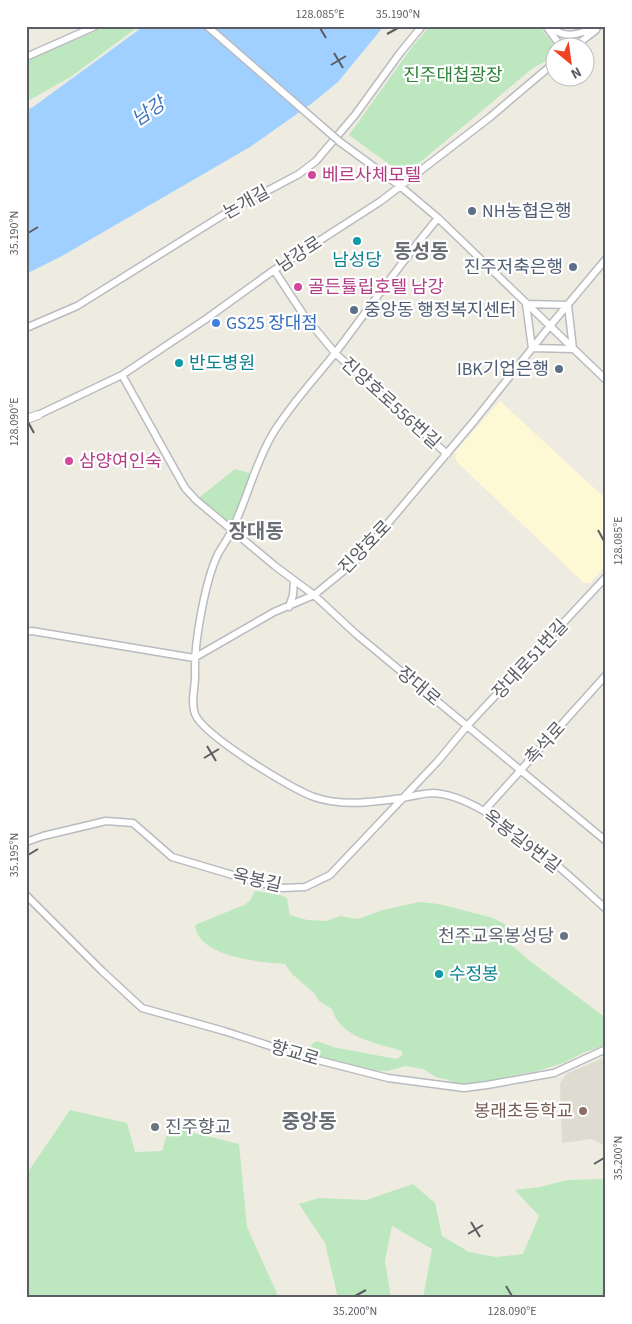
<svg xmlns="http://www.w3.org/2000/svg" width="632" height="1324" font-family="'Source Sans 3','Noto Sans KR',sans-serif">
<rect width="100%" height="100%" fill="#eeece1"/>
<path fill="#fff8d5" d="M500,401L606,499V565L590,583H584L456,461L455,452Z"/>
<path fill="#dedbd0" d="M606,1057V1146L591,1139L562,1143L560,1084L566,1074Z"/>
<path fill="#bce7bf" d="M108,26H139L72,76L26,102V61Z
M430,26H539L555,47L550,59L533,68L407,173L400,172L349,135L412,47Z
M235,469L254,474L232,530L196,500Z
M255,891L281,895L287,898L290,915L307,920L327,921L340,916L358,919L383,910L419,902L439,904L493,918L512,928L510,944L530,961L606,1018V1045L585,1052L563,1063L538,1071L471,1084H456L446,1079L438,1078L423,1069L405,1066L388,1071L368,1070L312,1061L309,1054L312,1044L317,1041L333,1047L396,1059L402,1056V1051C377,1043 340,1038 332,1009L319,1001L314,993L292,974L285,964C259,962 198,957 195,925L244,905L250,901Z
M70,1110L127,1123L135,1152L162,1151L171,1121L189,1132L239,1144L247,1227L279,1298H26V1175Z
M606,1179V1298H423L432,1249L392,1226L385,1261L391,1298H338L325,1243L299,1204L319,1198L366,1200L413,1184L435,1203L442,1236L469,1252L496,1257L523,1254L539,1216L515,1190L540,1187L567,1180Z"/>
<path fill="#a0d0ff" d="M144,26H384L338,82L311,104L250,147L62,256L26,274V110L33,107Z"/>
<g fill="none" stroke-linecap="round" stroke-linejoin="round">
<g stroke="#b9bbc1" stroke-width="9">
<path id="tertiary" d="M546,26L562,48
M551,26C564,42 584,32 599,26
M573,48L596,30
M26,57L96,26
M340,142L400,186L438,218L606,380
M438,218C402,261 370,307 336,352C314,380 290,405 272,435C254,466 247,500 231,532C227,540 222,547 218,554C205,581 194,643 195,672C196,686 190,701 195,714C203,735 291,789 314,797C343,807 374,802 403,798C413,796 424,793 434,793C487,796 567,874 606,909
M274,270L303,314L335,353L447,454
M526,304L568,305L573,349L532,348Z
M26,328L77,306L231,210L299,174L316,161L355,115L400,53L422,26
M122,375L185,488L196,500L275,566L314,595L356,634L606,841
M38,415L122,375L206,319L274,270L381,201L489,118L554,63
M289,607L293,595L294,580
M26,632L32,631L194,658L274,612L314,595L357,560L475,420L549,327L606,259
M484,811L606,675
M26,842L43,836L106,821L133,823L172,857L256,882L283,888L305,887L330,875L438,761L467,726L606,577
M26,895L102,971L142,1008L224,1031L298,1055L388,1078L464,1088L487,1085L554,1073L606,1049"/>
</g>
<g stroke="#babdc4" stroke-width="10">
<path id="secondary" d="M27,419L38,415"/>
</g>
<use href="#tertiary" stroke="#fff" stroke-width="6"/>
<use href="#secondary" stroke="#fff" stroke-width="8"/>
<g stroke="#b9bbc1" stroke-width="9" stroke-linecap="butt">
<path id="tertiary-bridge" d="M207,26L340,142"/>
</g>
<use href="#tertiary-bridge" stroke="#fff" stroke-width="6"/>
</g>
<path fill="none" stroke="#5a5d63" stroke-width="2" d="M320,28L326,38M387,34L398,28M334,53L343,68M331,65L346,56M28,233L38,227M28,422L34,433M598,530L604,541M207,746L216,761M204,758L219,749M28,855L38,849M594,1164L604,1158M471,1222L480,1237M468,1234L483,1225M506,1286L512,1296M355,1296L366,1290"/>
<g fill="#d1479c" stroke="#fff" stroke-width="2">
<circle cx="312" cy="175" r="5"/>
<circle cx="298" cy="287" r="5"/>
<circle cx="69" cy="461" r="5"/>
</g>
<g fill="#5c6f8a" stroke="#fff" stroke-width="2">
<circle cx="472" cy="211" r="5"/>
<circle cx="573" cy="267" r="5"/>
<circle cx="354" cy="310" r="5"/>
<circle cx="559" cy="369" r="5"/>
</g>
<g fill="#0f9aa8" stroke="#fff" stroke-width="2">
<circle cx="357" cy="241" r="5"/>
<circle cx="179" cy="363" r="5"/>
<circle cx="439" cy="974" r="5"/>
</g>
<circle fill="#3f7fe0" stroke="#fff" stroke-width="2" cx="216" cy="323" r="5"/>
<g fill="#6b7280" stroke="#fff" stroke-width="2">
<circle cx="564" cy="936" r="5"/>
<circle cx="155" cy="1127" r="5"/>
</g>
<circle fill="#8d6e63" stroke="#fff" stroke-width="2" cx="583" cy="1111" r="5"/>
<g text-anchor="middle" stroke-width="4.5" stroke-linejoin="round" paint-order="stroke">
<g font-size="18" fill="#308439" stroke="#fff">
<text x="453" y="81">진주대첩광장</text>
</g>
<g font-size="18" fill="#b23c85" stroke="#fff" text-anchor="start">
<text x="322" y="181">베르사체모텔</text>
<text x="308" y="293">골든튤립호텔 남강</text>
<text x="79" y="467">삼양여인숙</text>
</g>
<g font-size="18" fill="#5a5d63" stroke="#fff">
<text transform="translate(246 202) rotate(-29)" y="6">논개길</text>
<text transform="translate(299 254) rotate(-33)" y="6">남강로</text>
<text transform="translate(391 403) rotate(42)" y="6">진양호로556번길</text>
<text transform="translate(365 547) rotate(-46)" y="6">진양호로</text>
<text transform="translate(530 659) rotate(-47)" y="6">장대로51번길</text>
<text transform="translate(419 686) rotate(40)" y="6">장대로</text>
<text transform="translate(545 743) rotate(-48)" y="6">촉석로</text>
<text transform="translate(522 841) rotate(37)" y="6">옥봉길9번길</text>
<text transform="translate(257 880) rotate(13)" y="6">옥봉길</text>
<text transform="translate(295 1053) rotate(16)" y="6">향교로</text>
</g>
<g font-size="18" fill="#4e5e75" stroke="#fff" text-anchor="start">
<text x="482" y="217">NH농협은행</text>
<text x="563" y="273" text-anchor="end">진주저축은행</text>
<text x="364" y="316">중앙동 행정복지센터</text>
<text x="549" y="375" text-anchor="end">IBK기업은행</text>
</g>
<g font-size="18" fill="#0d838f" stroke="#fff" text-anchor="start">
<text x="357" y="266" text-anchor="middle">남성당</text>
<text x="189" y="369">반도병원</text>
<text x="449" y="980">수정봉</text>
</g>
<g font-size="18" fill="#366cbe" stroke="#fff" text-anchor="start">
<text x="226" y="329">GS25 장대점</text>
</g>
<g font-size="18" fill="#5b616d" stroke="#fff" text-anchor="end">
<text x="554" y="942">천주교옥봉성당</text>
<text x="165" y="1133" text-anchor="start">진주향교</text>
</g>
<g font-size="18" fill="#785e54" stroke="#fff" text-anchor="end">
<text x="573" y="1117">봉래초등학교</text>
</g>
<g font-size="19" font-style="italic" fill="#3c74be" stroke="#fff">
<text transform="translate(148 111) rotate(-34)" y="7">남강</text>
</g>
<g font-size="20" font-weight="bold" fill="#6b6f75" stroke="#fff">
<text x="421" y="258">동성동</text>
<text x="256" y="538">장대동</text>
<text x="309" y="1128">중앙동</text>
</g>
</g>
<rect width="632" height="1324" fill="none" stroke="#ffffff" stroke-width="55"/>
<g transform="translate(570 62) rotate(151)"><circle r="24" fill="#ffffff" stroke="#bdbec1"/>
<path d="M0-4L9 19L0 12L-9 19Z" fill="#f04125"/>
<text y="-8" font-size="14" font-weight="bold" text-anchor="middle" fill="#5a5d63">N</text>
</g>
<rect x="28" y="28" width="576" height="1268" fill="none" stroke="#5a5d63" stroke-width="2"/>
<g font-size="12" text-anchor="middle" fill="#5a5d63">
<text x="320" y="18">128.085°E</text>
<text x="398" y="18">35.190°N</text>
<text transform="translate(14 233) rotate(-90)" y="4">35.190°N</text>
<text transform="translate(14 422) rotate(-90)" y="4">128.090°E</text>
<text transform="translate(618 541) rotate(-90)" y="4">128.085°E</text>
<text transform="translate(14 855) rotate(-90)" y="4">35.195°N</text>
<text transform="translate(618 1158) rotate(-90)" y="4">35.200°N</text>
<text x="355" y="1315">35.200°N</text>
<text x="512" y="1315">128.090°E</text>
</g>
</svg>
